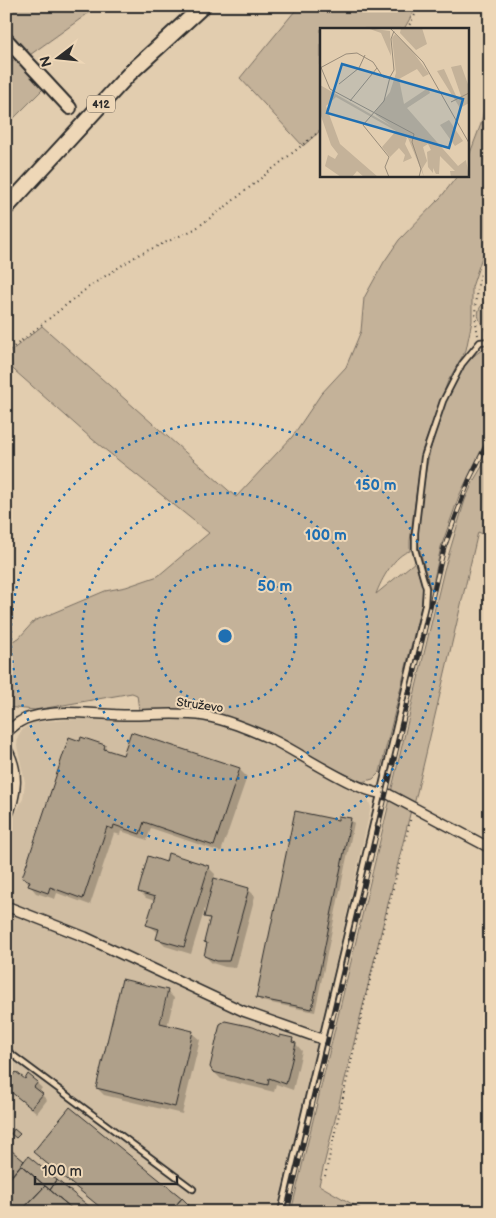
<svg xmlns="http://www.w3.org/2000/svg" width="496" height="1218" font-family="'Balsamiq Sans',sans-serif">
<rect width="100%" height="100%" fill="#e2cdaf"/>
<filter id="ink" filterUnits="userSpaceOnUse"><feTurbulence type="fractalNoise" baseFrequency=".02" numOctaves="2"/><feDisplacementMap in="SourceGraphic" scale="10" xChannelSelector="R" yChannelSelector="G"/><feConvolveMatrix kernelMatrix="1 2 1 2 8 2 1 2 1" color-interpolation-filters="sRGB"/></filter>
<g filter="url(#ink)">
<path fill="#d0bda2" d="M92,718L197,719L214,721L243,730L367,797L371,807L279,1212H6V831L23,799L25,782L17,746L18,736L24,728L35,722Z"/>
<path fill="#c4b299" stroke="#786e62" d="M6,6H96L97,7L27,57L6,35Z
M299,6H417L404,29H321V130L303,146L240,78Z
M16,58L44,88L6,126V66Z
M490,80V244L482,257L472,287V321L466,350L448,381L422,451L410,541V551C395,554 381,580 376,594L415,562L423,588L422,602L380,772L373,779L362,782L239,722C206,710 174,710 139,710L137,695L132,693L35,710L6,707V644L19,638L34,621L105,591L126,587L158,576L209,533L92,439L6,363V355L42,326L236,497L292,437L321,394L346,367L361,331L364,298L384,262L399,240L441,197L458,175H467V161L481,124Z
M490,298V335C477,320 472,310 490,298Z
M490,346V432L459,496L441,547L432,588H430L419,547L418,537C420,489 438,365 490,346Z
M490,453V537L478,532L414,805L391,792L444,570L465,500L474,480Z
M390,799L411,810L319,1185L366,1212H291Z"/>
<path fill="#0003" fill-rule="evenodd" d="M132,733L240,770L247,777L221,852L151,828L147,840L121,831L120,835L114,833L90,905L57,893L55,899L36,893L23,877L81,742L104,746L110,752L124,757Z
M351,820L354,823L315,1012L261,1001L257,997L339,822Z
M166,863L208,867L215,874L214,879L248,889L255,896L236,968L225,967L212,963L205,956L208,945L205,942L211,921L206,916L212,893L210,892L191,954L165,946L158,939L159,933L147,924L155,901L146,898L139,891Z
M6,954L11,957L6,970Z
M167,991L174,998L167,1027L192,1033L200,1040L182,1114L104,1095L97,1088ZM166,994H168L159,1030L157,1029Z
M292,1039L302,1051L293,1090L276,1084L274,1092L221,1079L214,1072L280,1040Z
M29,1076L42,1088L39,1092L47,1100L37,1113L11,1091Z
M6,1148L24,1163L94,1212H22L6,1198L14,1176L6,1170Z
M35,1152L188,1205L194,1211L106,1212Z"/>
<path fill="#afa08a" stroke="#2b2b2b" d="M131,732L240,768L214,846L144,822L140,834L114,825L113,829L107,827L83,899L50,887L48,893L28,886L30,881L22,878L69,737L80,741L81,737L105,745L104,749L123,755Z
M295,811L338,820V816L351,818L312,1009L256,998Z
M168,853L209,866L184,947L156,939L159,929L146,925L155,897L138,892L148,856L166,862Z
M214,878L249,888L229,961H217L204,956L207,943L204,942L210,918L204,917Z
M122,979L168,990L160,1023L193,1031L175,1107L96,1088Z
M225,1021L253,1027L280,1038V1035L293,1038L292,1042L296,1043L286,1084L269,1078L268,1085L213,1072L210,1067L220,1024Z
M16,1072L25,1079L28,1074L38,1082L34,1087L43,1094L31,1108L6,1088V1083Z
M70,1107L182,1198L170,1212H106L33,1152Z
M14,1129L20,1134L16,1138L11,1134Z
M6,1146L24,1161L12,1175L6,1170Z
M28,1156L57,1180L50,1190L21,1165Z
M21,1165L45,1186L21,1211L6,1199V1183Z
M57,1180L96,1212H76L50,1190Z
M45,1186L50,1190L76,1212L21,1211Z
M182,1198L189,1205L183,1212H170Z"/>
<g fill="none" stroke-linecap="round" stroke-linejoin="round">
<g stroke="#2b2b2b" stroke-width="8">
<path id="lane" d="M6,1050L193,1189
M281,1212L425,605L426,588L415,549V533L424,457L443,401L462,364L480,342L490,341"/>
</g>
<g stroke="#2b2b2b" stroke-width="12">
<path id="street" d="M6,733C14,726 21,719 31,717C63,708 96,715 129,715C154,715 179,712 205,716C227,720 248,729 269,738C296,750 361,796 388,794L490,848
M6,748C20,770 17,796 6,819
M6,906L85,937L243,1011L322,1039"/>
</g>
<g stroke="#2b2b2b" stroke-width="16">
<path id="secondary" d="M6,39L70,108"/>
</g>
<g stroke="#2b2b2b" stroke-width="18">
<path id="primary" d="M6,208L130,73L203,6"/>
</g>
<path stroke="#2b2b2b" stroke-width="2" stroke-dasharray="1 4" stroke-linecap="butt" d="M407,29L420,6
M478,335C472,307 476,279 490,254
M6,353L90,286L138,255L195,229L224,208L321,130
M325,1176L366,996L411,817
M489,1212L490,1211"/>
<use href="#lane" stroke="#eed7b7" stroke-width="4.5"/>
<use href="#street" stroke="#eed7b7" stroke-width="9"/>
<use href="#secondary" stroke="#eed7b7" stroke-width="12"/>
<use href="#primary" stroke="#eed7b7" stroke-width="14"/>
<g stroke="#2b2b2b" stroke-width="5">
<path id="rail" d="M287,1212L444,548L470,478L490,438"/>
</g>
<use href="#rail" stroke="#eed7b7" stroke-width="3" stroke-dasharray="9" stroke-linecap="butt"/>
</g>
</g>
<g fill="none" stroke="#1f6fb2" stroke-width="2.5" stroke-dasharray="2.5 5">
<circle cx="225" cy="636" r="71"/>
<circle cx="225" cy="636" r="143"/>
<circle cx="225" cy="636" r="214"/>
</g>
<g text-anchor="middle" stroke-width="4" stroke-linejoin="round" paint-order="stroke">
<rect fill="#eed7b7" stroke="#665f55" stroke-width="1" x="87" y="95.5" width="28" height="17" rx="4"/>
<g font-size="11" font-weight="bold" fill="#2b2b2b">
<text x="101" y="108">412</text>
</g>
<g font-size="12" fill="#2b2b2b" stroke="#eed7b7">
<text transform="translate(200 705) rotate(8)" y="4">Struževo</text>
</g>
</g>
<g transform="translate(320 28)">
<rect width="149" height="149" fill="#e2cdaf"/>
<path d="M47,0L70,3L71,28L61,5ZM81,0H102L107,16L96,22L80,5ZM75,6L91,21L109,46L103,49L97,41L79,51L84,76L108,60L110,65L87,80L138,138L146,132L149,149H131L130,143H135L120,128L119,146H116L113,140V145L108,139L107,124L111,122L108,116L103,119L107,133L102,141L104,149L88,110L56,87L55,84L70,64L76,45L72,10ZM141,37L149,59V75L140,80L117,43L124,41L137,70L141,68L131,39ZM0,57L80,103L87,110L85,116L92,130L83,134L85,127L79,120L70,129L62,119L76,103L16,69L6,78L20,116L58,149H44L37,143L32,149H21L5,138L8,127L15,131L18,126L11,117L1,88ZM129,92L143,113L135,118L120,97Z" fill="#c4b299"/>
<path fill="none" stroke="#998c7a" stroke-width="1" d="M70,0L103,34L149,115M0,37L10,61L94,106L92,114L101,141L99,149M0,40L26,26L37,25L53,34L63,49H70L74,42L71,11L74,3M19,56L39,40L45,27M30,73L57,40M131,74L149,65M69,149L65,139L69,129L43,97L64,73L70,49"/>
<path fill="#1f6fb2" fill-opacity="0.15" stroke="#1f6fb2" stroke-width="2.5" d="M22,36L143,71L129,120L7,85Z"/>
<rect width="149" height="149" fill="none" stroke="#2b2b2b" stroke-width="2.5"/>
</g>
<circle cx="225" cy="636" r="8" fill="#1f6fb2" stroke="#eed7b7" stroke-width="2.5"/>
<g font-size="15" text-anchor="middle" font-weight="bold" fill="#1f6fb2" stroke="#eed7b7" stroke-width="4" stroke-linejoin="round" paint-order="stroke">
<text x="376" y="490">150 m</text>
<text x="326" y="540">100 m</text>
<text x="275" y="591">50 m</text>
</g>
<rect width="496" height="1218" fill="none" stroke="#eed7b7" stroke-width="25"/>
<rect x="12" y="12" width="471" height="1193" fill="none" stroke="#2b2b2b" stroke-width="2" filter="url(#ink)"/>
<g transform="translate(58 58) rotate(254)" stroke="#eed7b7" stroke-width="4" paint-order="stroke">
<path d="M0-4L9 19L0 12L-9 19Z" fill="#2b2b2b"/>
<text y="-8" font-size="14" font-weight="bold" text-anchor="middle" fill="#2b2b2b">N</text>
</g>
<path d="M35 1176v8h142v-8" fill="none" stroke="#2b2b2b" stroke-width="2.5"/>
<text x="42" y="1176" font-size="15" fill="#2b2b2b" stroke="#eed7b7" stroke-width="4" paint-order="stroke">100 m</text>
</svg>
